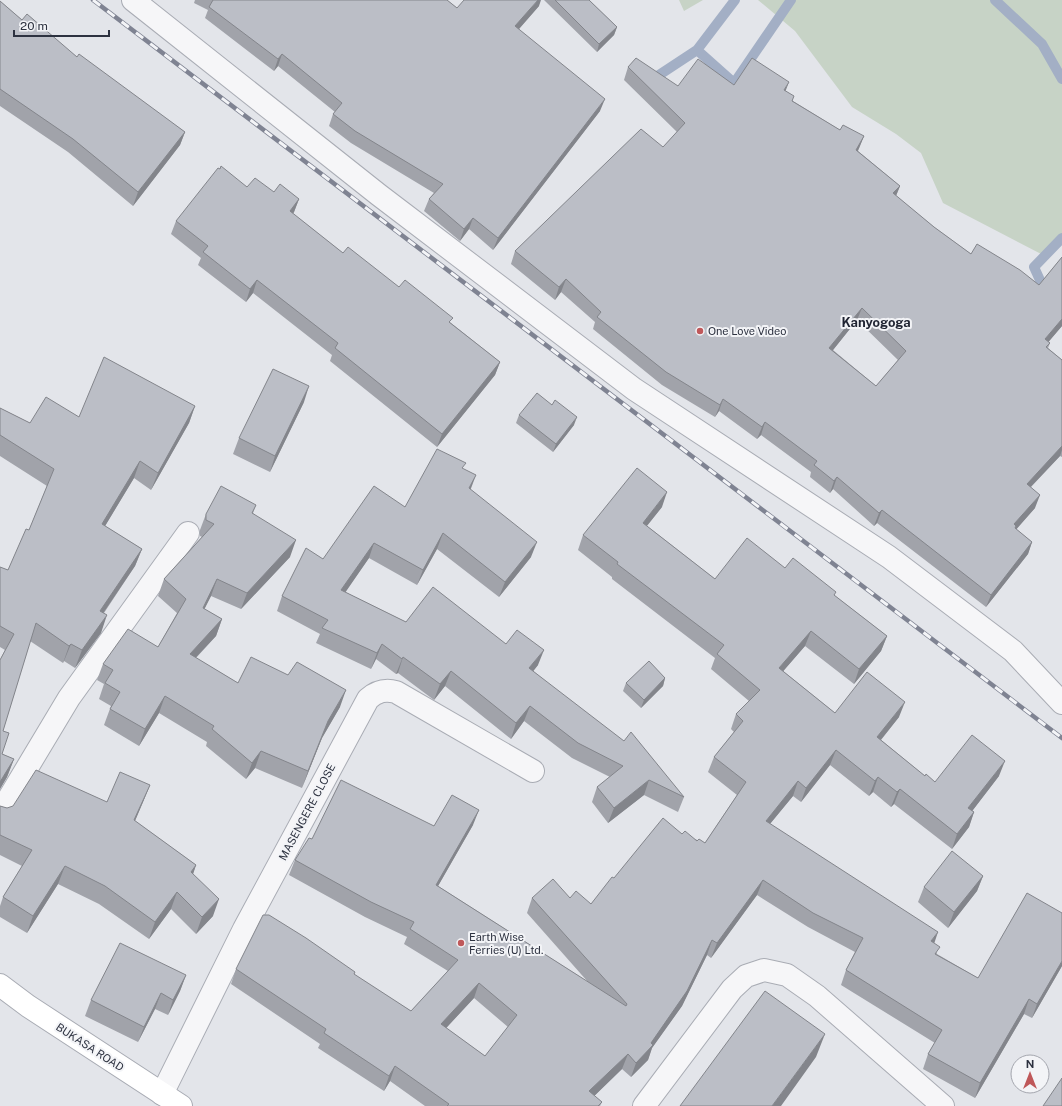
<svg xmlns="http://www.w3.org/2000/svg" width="1062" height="1106" font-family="'Public Sans',sans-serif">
<rect width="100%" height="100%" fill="#e3e5ea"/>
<path fill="#c7d3c6" d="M679,0H703L684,11Z
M758,0H1062V241L1045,256L943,203L921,153L896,134L852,107L795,31Z"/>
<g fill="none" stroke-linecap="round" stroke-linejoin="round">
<path stroke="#a3afc5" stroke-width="10" d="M995,0L1042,44L1062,79
M697,50L734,83
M656,77L697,50L735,0
M726,95L791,0
M1040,293L1044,289L1034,267L1062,238"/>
<g stroke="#a9acb4" stroke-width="24">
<path id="street" d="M133,0L379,195L634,389L889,557L1013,651L1062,703
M0,813L69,698L188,533
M162,1094L244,929L368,699C377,691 385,689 396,692L533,771
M644,1106L732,989L746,976L764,970L787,975L817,996L943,1106"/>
</g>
<g stroke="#a9acb4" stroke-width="24">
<path id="secondary" d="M0,985L28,1006L181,1106"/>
</g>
<use href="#street" stroke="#f6f6f8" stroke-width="22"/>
<use href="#secondary" stroke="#fff" stroke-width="22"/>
<g stroke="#7f8392" stroke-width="4.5">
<path id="rail" d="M93,0L1062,738"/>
</g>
<use href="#rail" stroke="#f3f4f7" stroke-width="3" stroke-dasharray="9" stroke-linecap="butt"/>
</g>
<path fill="#a1a3aa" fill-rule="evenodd" d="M195,0H447L457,8L539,6L519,29L600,111L493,250L469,229L460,241L424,211L429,199L434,193L351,143L329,126L333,114L335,112L278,66L274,71L205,18L208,10L194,3Z
M544,0H589L617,27L614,35L597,52Z
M0,1L22,20L77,57L185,132L180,145L133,206L68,152L0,106Z
M628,67L678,86L734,85L786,91L793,101L840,130L864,136L858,151L900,186L896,196L934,227L971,254L1039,285L1062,257V326L1048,342L1050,343L1048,348L1062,360V457L1060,456L1031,487L1035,508L1016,529L1032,542L1028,554L986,607L877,523L874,526L833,489L830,493L810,477L811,472L761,435L757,439L719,411L715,417L662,385L593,329L595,322L561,292L555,300L511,264L515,251L663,147L677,132L624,80ZM857,320L898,360L876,386L833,350Z
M247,187L274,192L299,199L294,212L293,214L343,253L399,287L451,323L500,362L495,375L437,447L330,361L332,355L253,293L246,302L198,265L201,258L171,234L176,221Z
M304,402L270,472L233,454L239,438Z
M195,406L189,423L151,490L134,478L105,526L142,549L135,566L104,613L101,633L75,668L64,661L63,663L30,641L3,731L2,754L14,759L7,777L0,789V660L5,650L0,647V567L8,570L29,530L47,486L0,456V408L30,423L79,417Z
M519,415L574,425L553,452L516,423Z
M464,469L470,489L531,557L499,597L437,549L417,585L369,558L345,592L406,622L506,644L538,665L533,671L684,797L678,812L644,795L608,823L592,802L597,787L610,777L572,758L524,721L511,739L445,686L434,700L398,673L396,674L376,659L371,669L316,643L320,634L277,611L282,596L323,559Z
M256,505L253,513L290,557L241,609L211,596L204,609L222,619L216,636L196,658L238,683L340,707L322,738L302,788L255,768L246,779L206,746L207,742L159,713L139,746L104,725L111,706L99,699L104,684L97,680L103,664L158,647L177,613L158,596L164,579L202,537L200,536V530L206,514Z
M662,507L647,526L715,579L785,568L834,595L887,636L881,651L854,684L805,646L783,671L835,713L899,717L881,740L925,776L935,782L999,776L972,811L974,812L969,827L952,849L894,804L891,807L873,792L869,796L830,765L801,802L793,796L770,824L934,943L937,954L978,978L1062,966L1032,1018L1024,1014L975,1098L923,1069L928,1054L935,1043L841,985L846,970L855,952L808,927L757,895L711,958L707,955L682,1006L652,1048L648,1060L631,1077L622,1069L594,1096L602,1102L600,1106H425L390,1081L384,1091L318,1048L320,1044L231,984L236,969L355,972L354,975L411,1011L448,971L404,944L407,937L365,917L289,875L295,860L312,839L434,826L473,825L438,886L588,982L527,913L532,898H570L591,904L614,878L682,834L705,843L737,795L708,772L714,757L734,732L731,729L736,714L749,701L711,669L715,658L612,579V577L578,550L583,535ZM474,998L508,1027L485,1056L446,1028Z
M665,678L663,686L641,708L623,691L626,683Z
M150,785L143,802L135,821L196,865L193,874L213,916L196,934L171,909L149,939L99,904L58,884L27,933L0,917V906L3,897L22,866L0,855V806L7,808L107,802Z
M983,876L977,891L948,928L918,902L924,887Z
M186,975L180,991L168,1015L155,1009L138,1042L85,1016L91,1000Z"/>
<path fill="#83858b" d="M538,0H541L539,6L511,38L515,26Z
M617,27L614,35L597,52L599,44Z
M282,54L278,66L274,71L278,59Z
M789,82L784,95V90Z
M605,99L600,111L493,250L498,238Z
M185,132L180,145L133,206L138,192Z
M864,136L859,148L852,162L856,150Z
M900,186L895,198L893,193Z
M299,199L294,212L285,224L290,211Z
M473,218L469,229L460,241L464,229Z
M566,279L561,292L555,300L559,287Z
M257,280L253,293L246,302L250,289Z
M862,308L857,320L825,360L829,348Z
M1062,319V326L1040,352L1045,339Z
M500,362L495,375L437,447L442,434Z
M309,386L304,402L270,472L275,456Z
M723,399L719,411L715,417L720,405Z
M195,406L189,423L151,490L158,473Z
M577,417L574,425L553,452L556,444Z
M765,422L761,435L757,439L762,427Z
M1062,446V450L1060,456L1022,496L1027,484Z
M140,461L134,478L96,541L102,524Z
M476,475L470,491L469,488Z
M837,477L833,489L830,493L834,481Z
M667,492L662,507L637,538L643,523Z
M1040,495L1035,508L1014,532V524Z
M882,510L877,523L874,526L879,513Z
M443,533L437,549L417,585L423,570Z
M296,540L290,557L241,609L247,593Z
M537,542L531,557L499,597L505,582Z
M1032,542L1028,554L986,607L991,595Z
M374,543L369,558L336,606L341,590Z
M142,549L135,566L93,628L100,611Z
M217,579L211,596L197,624L203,608Z
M107,615L101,633L75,668L82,650Z
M222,619L216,636L184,670L190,654Z
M811,631L805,646L773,683L779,668Z
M887,636L881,651L854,684L859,669Z
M71,644L64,661L63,663L69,646Z
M382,644L376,659L371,669L377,653Z
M544,650L538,665L524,683L529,668Z
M403,657L398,673L396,674L402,659Z
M451,671L445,686L434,700L440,684Z
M665,678L663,686L641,708L644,700Z
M346,690L340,707L322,738L302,788L308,771L328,721Z
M165,696L159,713L139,746L145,729Z
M905,702L899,717L871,752L877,737Z
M530,706L524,721L511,739L516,723Z
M836,750L830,765L801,802L806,788Z
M261,751L255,768L246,779L252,763Z
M14,759L7,777L0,789V782Z
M1005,761L999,776L963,823L968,808Z
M878,777L873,792L869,796L875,781Z
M649,780L644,795L608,823L614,808Z
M798,781L793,796L760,836L766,821Z
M150,785L143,802L128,837L134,820Z
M900,789L894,804L891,807L897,792Z
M479,810L473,825L430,900L436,885Z
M974,812L969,827L952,849L957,834Z
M196,865L190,883L191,872Z
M65,866L58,884L27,933L33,916Z
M983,876L977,891L948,928L954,912Z
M763,880L757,895L711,958L717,943Z
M177,892L171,909L149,939L155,922Z
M219,899L213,916L196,934L202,917Z
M938,932L933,947L931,941Z
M712,940L707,955L682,1006L652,1048L648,1060L631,1077L636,1063L651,1043Z
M1062,961V966L1032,1018L1037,1004Z
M186,975L180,991L168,1015L173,1000Z
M479,983L474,998L436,1039L441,1024Z
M161,993L155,1009L138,1042L144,1027Z
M1029,999L1024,1014L975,1098L980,1083Z
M825,1034L816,1057L781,1106H772Z
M628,1054L622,1069L584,1106L589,1091Z
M395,1066L390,1081L384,1091L389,1076Z"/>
<path fill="#bbbec6" stroke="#83858b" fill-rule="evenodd" d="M213,0H447L457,8L464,0H538L515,26L605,99L498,238L473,218L464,229L429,199L443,184L355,131L333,114L342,103L282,54L278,59L209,7Z
M555,0H589L617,27L599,44Z
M0,1L22,20L27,14L77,57L79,54L185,132L138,192L73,139L0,89Z
M636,58L678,86L698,59L734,85L752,58L789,82L784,90L794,96L792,101L840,130L843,125L864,136L856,150L900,186L893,193L934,227L971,254L977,244L1020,270L1039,285L1062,257V319L1045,339L1050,343L1046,347L1062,360V446L1027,484L1040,495L1014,524L1016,526L1015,528L1032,542L991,595L882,510L879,513L837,477L834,481L814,465L817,461L765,422L762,427L723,399L720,405L666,372L597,317L601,312L566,279L559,287L515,251L641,129L663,147L685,123L628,67ZM862,308L906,351L876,386L829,348Z
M221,166L247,187L255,178L274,192L280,184L299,199L290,211L343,253L348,247L399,287L405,280L453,318L449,322L500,362L442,434L335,348L338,343L257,280L250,289L203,252L208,246L176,221L218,168L220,169Z
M104,357L195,406L158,473L140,461L102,524L142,549L100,611L107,615L82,650L71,644L69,646L36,623L3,731L9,733L2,754L14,759L0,782V660L14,634L0,626V567L8,570L26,529L29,530L54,469L0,435V408L30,423L46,397L79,417Z
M273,369L309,386L275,456L239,438Z
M537,393L552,405L555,400L577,417L556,444L519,415Z
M437,449L466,463L462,468L476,475L469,488L537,542L505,582L443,533L423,570L374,543L341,590L406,622L433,587L506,644L517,630L544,650L529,668L624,741L631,732L684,797L649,780L614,808L597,787L623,766L578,743L530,706L516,723L451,671L440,684L403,657L402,659L382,644L377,653L322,628L328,620L282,596L306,548L323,559L374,486L405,507Z
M637,468L667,492L643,523L715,579L747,538L785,568L793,558L836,592L834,595L887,636L859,669L811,631L779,668L835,713L867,672L905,702L877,737L925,776L926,774L935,782L972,735L1005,761L968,808L974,812L957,834L900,789L897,792L878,777L875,781L836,750L806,788L798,781L766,821L938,932L931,941L940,947L935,954L978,978L1027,893L1062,913V961L1037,1004L1029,999L980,1083L928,1054L942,1030L846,970L863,938L813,913L763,880L717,943L712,940L687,991L651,1043L653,1045L636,1063L628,1054L589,1091L602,1102L598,1106H447L449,1104L395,1066L389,1076L324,1033L326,1029L236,969L263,915H269L306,938L355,972L354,974L411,1011L458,960L410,929L414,922L371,902L295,860L309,838L312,839L341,780L434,826L452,795L479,810L436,885L626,1006L627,1004L532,898L553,879L570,898L576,891L591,904L612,877L614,878L663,818L682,834L685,831L697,841L699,839L705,843L746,782L714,757L743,721L736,714L760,690L717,654L724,645L617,564L618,562L583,535ZM479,983L517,1015L485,1056L441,1024Z
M221,486L256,505L252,513L296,540L247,593L217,579L203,608L222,619L190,654L238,683L251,657L288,675L297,662L346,690L328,721L308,771L261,751L252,763L212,729L214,726L165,696L145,729L110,709L120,692L105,683L113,670L103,664L128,629L158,647L186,599L164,579L214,524L206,520V514Z
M649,661L665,678L644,700L626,683Z
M36,770L107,802L120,772L150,785L134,820L196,865L191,872L219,899L202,917L177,892L155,922L105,886L65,866L33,916L3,897L32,850L0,835V806L7,808L13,806Z
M952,851L983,876L954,912L924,887Z
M120,943L186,975L173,1000L161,993L144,1027L91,1000Z
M765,991L825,1034L772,1106H680Z
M1062,1078V1106H1043Z"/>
<g fill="#bf585a" stroke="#f3f4f7" stroke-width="1.5">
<circle cx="700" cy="331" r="4"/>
<circle cx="461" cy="943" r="4"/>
</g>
<g text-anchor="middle" stroke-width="4" stroke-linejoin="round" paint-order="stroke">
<g font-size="11" fill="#2d3240" stroke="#f3f4f7" text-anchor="start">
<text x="708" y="335">One Love Video</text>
<text x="469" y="941">Earth Wise<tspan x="469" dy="13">Ferries (U) Ltd.</tspan></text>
</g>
<g font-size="11" fill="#2d3240" stroke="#f3f4f7">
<text transform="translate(307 812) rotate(-62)" y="4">MASENGERE CLOSE</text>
<text transform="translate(90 1047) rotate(33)" y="4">BUKASA ROAD</text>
</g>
<g font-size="13" font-weight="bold" fill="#1f2331" stroke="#f3f4f7">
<text x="876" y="327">Kanyogoga</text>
</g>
</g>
<g transform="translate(1030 1074)"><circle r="19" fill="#f3f4f7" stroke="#a4a6ae"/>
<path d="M0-3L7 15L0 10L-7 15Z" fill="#bf585a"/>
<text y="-6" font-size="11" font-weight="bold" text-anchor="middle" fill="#2d3240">N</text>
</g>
<path d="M14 30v6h95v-6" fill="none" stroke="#2d3240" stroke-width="2"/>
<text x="20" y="30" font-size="12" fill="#2d3240" stroke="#f3f4f7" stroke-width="3" paint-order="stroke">20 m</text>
</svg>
